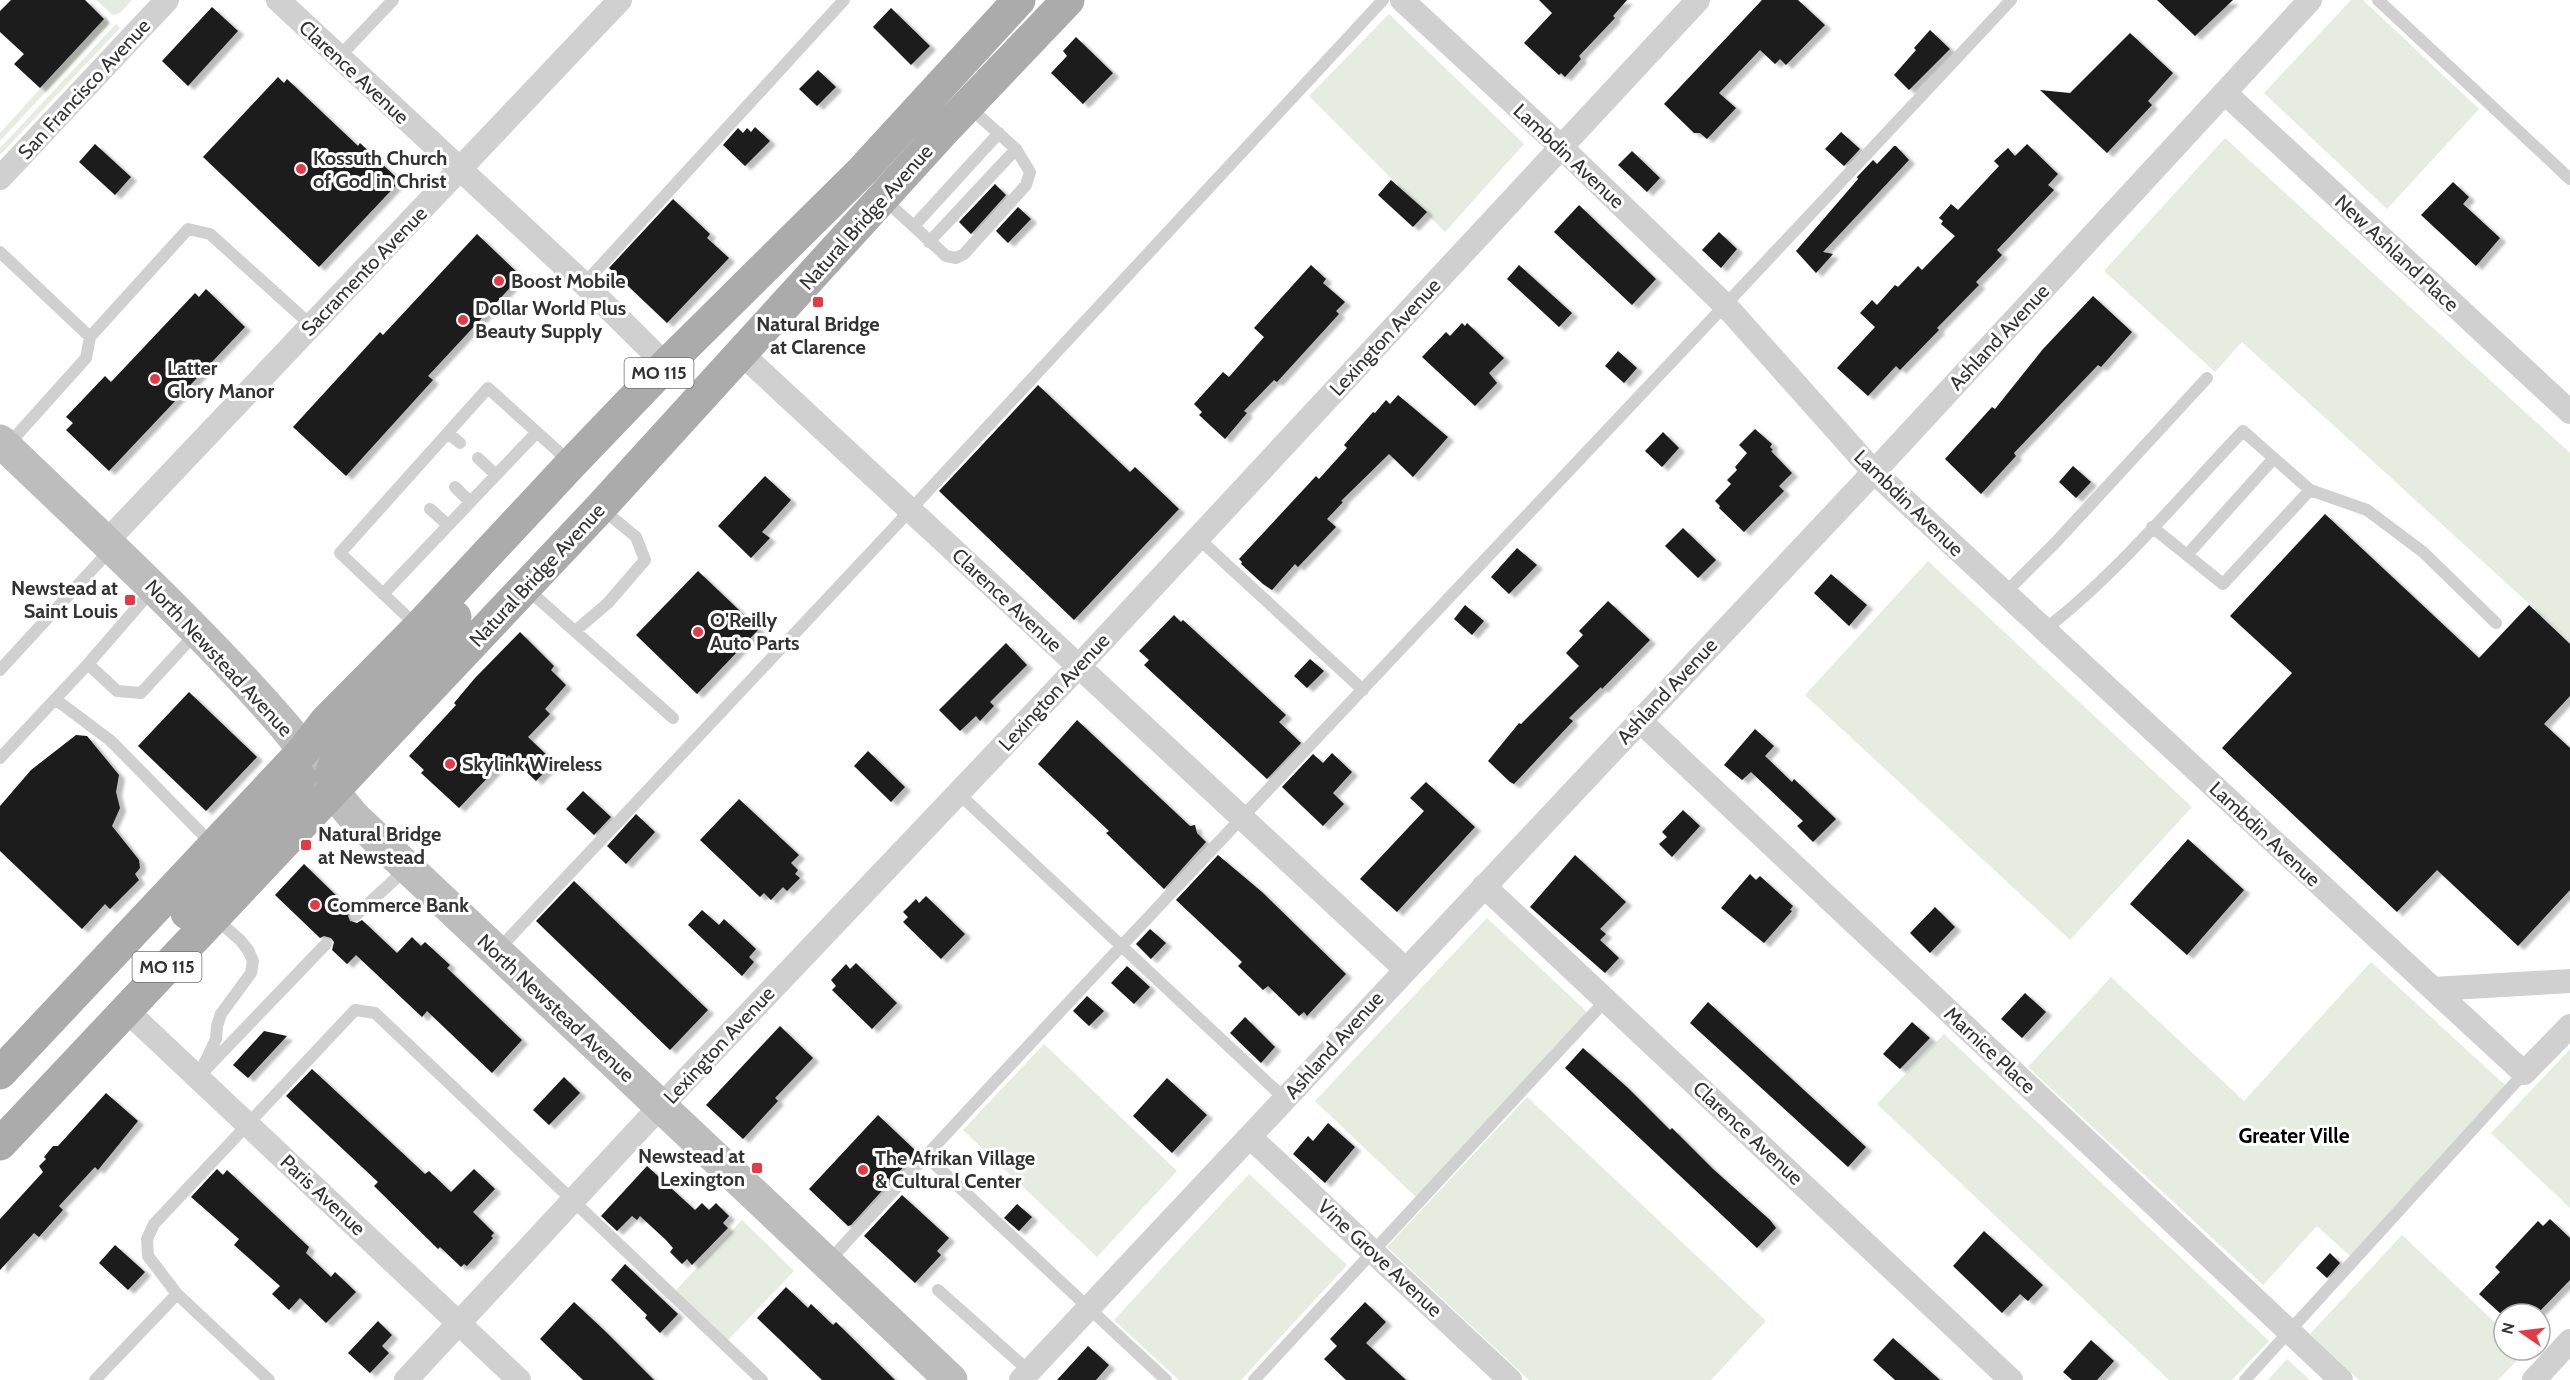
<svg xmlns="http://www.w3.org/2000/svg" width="2570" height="1380" font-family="Cabin,sans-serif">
<defs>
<filter id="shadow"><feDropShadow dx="6" dy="4" stdDeviation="1.5" flood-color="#0004"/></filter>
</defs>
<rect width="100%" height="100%" fill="#fff"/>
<path fill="#e6ecdf" d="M96,0H132L120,13L113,15Z
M2351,0H2363L2479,109L2387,209L2264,93Z
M1389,14L1524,144L1445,232L1309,96Z
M106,16L109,23L106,27L0,141V133Z
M116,24L120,28L0,155V148Z
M2225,138L2570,453V641L2242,342L2215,372L2104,271Z
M1928,561L2192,807L2070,940L1805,695Z
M1487,918L1588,1013L1416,1197L1315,1101Z
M2371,962L2506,1086L2350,1256L2317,1226L2263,1285L2028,1067L2111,977L2244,1101Z
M1944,1034L2269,1341L2232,1380H2169L1877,1104Z
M1044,1044L1177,1171L1097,1257L963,1130Z
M2570,1049V1208L2491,1133Z
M1527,1097L1766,1321L1711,1380H1529L1387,1247Z
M1249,1174L1347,1265L1241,1380H1179L1114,1320Z
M742,1220L794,1271L728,1340L676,1290Z
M2402,1235L2504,1331V1350L2526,1351L2498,1380H2359L2310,1334Z
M2287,1359L2310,1380H2268Z"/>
<path fill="#1a1a1a" filter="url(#shadow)" d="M11,0H85L104,19L40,88L14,64L24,54L0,32V11Z
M1539,0H1627L1613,16L1615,18L1579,56L1581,59L1565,77L1561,73L1559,75L1524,43L1552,13Z
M1762,0H1798L1825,25L1786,65L1780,59L1775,64L1760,50L1719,93L1736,108L1707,139L1700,133H1694L1664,104Z
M2157,0H2233L2195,36Z
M212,7L238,31L188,86L162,61Z
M891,8L930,46L911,65L873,27Z
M1930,30L1950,49L1909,90L1894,75L1916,50L1914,48Z
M2130,33L2173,73L2148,101L2152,105L2107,153L2040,90L2070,93Z
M1076,37L1113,73L1083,104L1051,73L1067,56L1063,51Z
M818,70L836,87L817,106L799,89Z
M278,77L284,83L287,79L358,146L360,143L400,181L319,267L203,157Z
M755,127L770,141L745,166L723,145L738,128L743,133L747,128L751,132Z
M1841,132L1860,149L1844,166L1825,149Z
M95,144L131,177L115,195L79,162Z
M2027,144L2058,174L2048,185L2054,190L1997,250L2002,255L1976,282L1979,285L1937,328L1939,330L1900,370L1896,366L1868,396L1837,368L1875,327L1860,313L1872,300L1877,305L1895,285L1898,287L1918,266L1922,270L1955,236L1941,224L1943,221L1939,218L1951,204L1958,210L1999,166L1994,161L2008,148L2015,156Z
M1894,146H1896L1909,160L1823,252L1833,254L1816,273L1796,251L1858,179L1857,177L1873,160L1877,164Z
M1632,151L1660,178L1647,192L1618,165Z
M1391,180L1427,212L1413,227L1378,195Z
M2453,182L2469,197L2463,204L2500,238L2476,266L2421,215Z
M995,184L1006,195L971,234L959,222Z
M673,199L710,234L707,238L729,258L667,323L609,268Z
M1579,205L1656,279L1632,305L1554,232Z
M1018,207L1031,219L1008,243L996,231Z
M1719,232L1737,249L1721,268L1702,250Z
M477,234L521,276L428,376L433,380L346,476L293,427L380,332L383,335Z
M1311,265L1326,279L1323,283L1345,302L1336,311L1339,314L1277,382L1274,380L1244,411L1247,413L1225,439L1199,415L1202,412L1194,404L1223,372L1229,377L1264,337L1254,328Z
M1519,265L1572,313L1559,327L1507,279Z
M206,289L245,327L109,471L66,430L73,423L66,417L105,376L111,382L195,293L199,297Z
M2093,296L2132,332L2101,367L2098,365L2014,453L2016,456L1981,494L1945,459L1992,407L1995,409L2043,349Z
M1462,323L1465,326L1467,323L1504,358L1489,373L1497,383L1475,406L1422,357L1446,332L1450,336Z
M1618,351L1637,368L1624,383L1605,366Z
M1038,385L1130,472L1135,467L1179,509L1074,620L939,491Z
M1398,395L1448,437L1413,477L1389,454L1341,501L1343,502L1327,519L1336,527L1298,567L1295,564L1272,590L1263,584L1241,564L1242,562L1239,559L1316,476L1319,479L1347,448L1344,445L1373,412L1375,413L1386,400L1390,404Z
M1755,429L1772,444L1770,447L1773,450L1771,451L1792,473L1779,486L1784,491L1744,532L1719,508L1720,506L1715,501L1731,484L1727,480L1737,470L1735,467L1747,453L1739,445Z
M1663,432L1679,448L1662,467L1645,451Z
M2073,466L2091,482L2076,498L2059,482Z
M765,476L791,500L762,532L770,538L751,558L718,526Z
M2325,514L2479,658L2529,605L2570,644V696L2544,724L2570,748V890L2518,946L2437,870L2397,912L2222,748L2292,673L2230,616Z
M1683,528L1716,560L1698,578L1665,546Z
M1517,548L1537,565L1509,594L1491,577Z
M698,571L759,629L697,694L636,635Z
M1831,574L1867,605L1849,626L1814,593Z
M1608,601L1650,640L1602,689L1601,687L1569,718L1573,721L1514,784L1510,782L1488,761L1519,723L1521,724L1579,666L1566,653L1583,635L1579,631Z
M1465,605L1484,621L1472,635L1454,619Z
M1174,615L1181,622L1183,620L1286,715L1279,722L1301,743L1267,779L1144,665L1149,660L1139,651Z
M520,632L554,666L551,670L566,685L545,709L550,714L528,737L554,762L536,781L509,755L459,808L421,773L424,770L409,756L456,705L454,703L475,678Z
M1006,643L1027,665L990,702L994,706L980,721L976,716L960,731L939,710Z
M1310,659L1324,671L1307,688L1294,676Z
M189,692L257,757L206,811L138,746Z
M1077,720L1190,826L1195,825L1197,833L1206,842L1164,889L1106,833L1109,831L1038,764Z
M1755,729L1774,746L1765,756L1792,782L1794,779L1836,819L1813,842L1797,826L1803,821L1751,772L1742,780L1724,765Z
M76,735L87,736L119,775L116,792L120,808L112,826L139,860L140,868L135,874L139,880L110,909L105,904L82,929L0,851V806L31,770Z
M868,751L905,787L891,802L854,766Z
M1332,753L1352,772L1333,793L1344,804L1323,826L1282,787L1313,754L1323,763Z
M1426,782L1475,827L1397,912L1360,879L1424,811L1410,798Z
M583,791L611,817L594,835L566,809Z
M739,799L799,855L791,863L798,870L795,874L800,878L787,891L783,887L771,900L764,893L760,897L700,840Z
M1683,810L1700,826L1672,857L1659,844L1667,837L1662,832Z
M636,814L655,832L626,864L607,846Z
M2188,839L2244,890L2187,955L2130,904Z
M1218,855L1262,892L1346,974L1307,1016L1304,1012L1299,1016L1268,986L1263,990L1238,966L1242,962L1176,900Z
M1575,855L1626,902L1600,929L1606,934L1600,940L1619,958L1605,973L1530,907Z
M304,864L350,909L348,916L350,921L357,923L362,920L397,953L412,937L421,946L425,942L450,965L447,968L522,1040L492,1073L427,1011L422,1017L356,955L347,964L332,950L334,942L331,938L324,936L320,938L275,895Z
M1750,874L1756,880L1760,876L1793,906L1790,910L1792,911L1764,943L1721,908Z
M574,881L708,1010L670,1050L536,921Z
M926,896L965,934L941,959L903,922L908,917L903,912L916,899L919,903Z
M1935,907L1955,927L1930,953L1910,933Z
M702,910L719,925L724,919L756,949L749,957L754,962L742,976L688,925Z
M1150,929L1166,943L1151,959L1136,944Z
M856,963L897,1003L872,1029L832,990L836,986L831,980L846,964L850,969Z
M1127,966L1150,987L1134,1004L1111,983Z
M2025,993L2046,1012L2022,1038L2001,1019Z
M1087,996L1104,1011L1089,1026L1073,1011Z
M1708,1002L1866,1147L1848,1167L1690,1023Z
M1245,1017L1275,1047L1261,1063L1230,1033Z
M1912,1022L1930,1038L1900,1069L1883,1054Z
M780,1026L813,1058L775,1098L778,1101L743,1139L706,1105Z
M264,1031L287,1036L248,1078L233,1065Z
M1583,1048L1628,1088L1670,1130L1672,1128L1713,1169L1770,1220L1776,1228L1757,1248L1565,1068Z
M312,1069L425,1174L429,1171L451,1192L474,1169L495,1189L473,1212L494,1233L491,1236L493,1238L467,1266L464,1264L461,1267L440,1247L438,1249L374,1186L378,1182L286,1096Z
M564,1077L580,1093L549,1125L533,1110Z
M1167,1078L1207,1115L1172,1153L1133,1116Z
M106,1093L138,1121L98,1170L95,1167L93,1169L59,1206L63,1210L39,1237L34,1233L0,1270V1219L43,1172L39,1166L46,1159L44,1157L53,1146H58Z
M878,1115L917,1152L851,1225L848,1226L809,1189Z
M1328,1123L1355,1147L1325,1183L1293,1154L1308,1136L1313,1141Z
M647,1166L695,1210L702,1203L709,1210L716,1203L729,1216L723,1223L728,1228L692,1265L687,1259L682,1264L670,1252L673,1248L666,1240L640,1216L637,1220L632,1216L617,1231L601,1216Z
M217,1169L223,1175L227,1170L309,1247L306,1253L331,1277L335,1272L356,1292L326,1323L300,1298L289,1310L272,1294L280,1286L234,1245L239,1239L191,1197Z
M902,1195L949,1238L937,1251L941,1255L915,1283L864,1236Z
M1017,1204L1032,1217L1019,1231L1004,1218Z
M2550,1219L2570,1238V1280L2537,1314H2501L2479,1294L2500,1272L2495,1267L2538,1221L2543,1226Z
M1984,1231L2043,1285L2028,1301L2020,1294L2002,1313L1953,1266Z
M115,1245L145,1272L128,1290L99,1263Z
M2330,1253L2340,1263L2327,1278L2316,1268Z
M625,1264L678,1314L660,1333L645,1318L647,1315L611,1280Z
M786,1287L808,1308L811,1304L833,1325L836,1322L895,1380H822L757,1318Z
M574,1302L605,1331L654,1380H583L540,1339Z
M1365,1302L1386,1322L1366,1343L1406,1380H1346L1324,1359L1337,1346L1330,1339Z
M378,1321L392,1335L382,1346L389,1353L370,1373L348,1353Z
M1893,1338L1940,1380H1895L1873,1360Z
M2091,1340L2114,1361L2097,1380H2072L2063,1372Z
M1088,1346L1109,1365L1096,1380H1057Z"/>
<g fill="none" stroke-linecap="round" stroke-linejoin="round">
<path stroke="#d0d0d0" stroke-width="12" d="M2378,0L2570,179
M339,57L393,0
M884,199L946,256L956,258L964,254L1026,185L1030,172L1016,149L968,106
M914,226L999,133
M929,242L1016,149
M0,252L90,337
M584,284L844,0
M448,433L460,443
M7,446L86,358L90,337L188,229L210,234L312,326
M478,458L496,475
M455,487L470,502
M2310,490L2367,510L2423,552L2496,623
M430,509L448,525
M1198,538L1363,690
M2187,555L2274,458
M526,588L673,718
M2005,593L2056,542L2207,378
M383,594L537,432
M417,626L340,553L488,388L571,463
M2044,630C2115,576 2181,496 2243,431L2310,490L2223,584L2152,527
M575,631L608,603L645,560L636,537L601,508
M88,664L117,691L141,693L197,632
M0,670L111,549
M55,699L111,741L213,845
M0,758L88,664L153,589
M958,793L1285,1099
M356,915L406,869
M497,951L888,534L1383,0
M205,1070L326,944
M198,1077L216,1039L217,1026L221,1014L251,973L253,961L248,950L240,940L216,919
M926,1156L1166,1380
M828,1262C1218,838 1618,422 2011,0
M938,1290L1029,1371
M95,1380L177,1294
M269,1380L177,1294L148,1256L147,1239L154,1224L355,1010L375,1013L762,1380
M1254,1380L1606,1000
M2245,1380L2524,1073"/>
<path stroke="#d0d0d0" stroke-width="24" d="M278,0L584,284L666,365
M1402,0L1561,147L1726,306L1874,472L2524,1073L2570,1026
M2225,93L2570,412
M0,178L167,0
M742,354L1404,968
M107,541L620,0
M1639,720L2341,1380
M1484,886L2011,1380
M2433,989L2570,981
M126,1010L519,1380
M1250,1137L1510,1380
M406,1380L643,1125L1079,666L1698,0
M1021,1380C1303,1077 1588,776 1872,474C2019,317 2164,158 2310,0
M2534,1380L2570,1341"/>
<path stroke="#bdbdbd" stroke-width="33" d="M0,441C96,533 195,623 282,723C308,753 328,787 354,817L951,1380"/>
<path stroke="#ababab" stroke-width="33" d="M331,776L337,757L346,743L434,645L455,617
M187,913L274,815L300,778
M0,1073L304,750L326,721L418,628L572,463L666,365L862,171L1019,0
M0,1144L600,508L948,126L1068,0"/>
</g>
<g fill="#e63946" stroke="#fff" stroke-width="2">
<circle cx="301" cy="169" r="6"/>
<circle cx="499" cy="281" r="6"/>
<rect x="812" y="296" width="12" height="12" rx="3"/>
<circle cx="463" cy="320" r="6"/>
<circle cx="155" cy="379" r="6"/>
<rect x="124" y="594" width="12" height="12" rx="3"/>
<circle cx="698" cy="632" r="6"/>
<circle cx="450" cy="764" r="6"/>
<rect x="300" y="839" width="12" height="12" rx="3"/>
<circle cx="315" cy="905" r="6"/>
<rect x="751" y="1162" width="12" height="12" rx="3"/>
<circle cx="863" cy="1170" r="6"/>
</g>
<g text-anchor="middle" stroke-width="6" stroke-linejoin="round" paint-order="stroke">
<g fill="#fff" stroke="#707070" stroke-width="1.5">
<rect x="624.5" y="358" width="69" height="30" rx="4.5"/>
<rect x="132.5" y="952" width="69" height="30" rx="4.5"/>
</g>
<g font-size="18" font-weight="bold" fill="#333">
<text x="659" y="379">MO 115</text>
<text x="167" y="973">MO 115</text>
</g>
<g font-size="20" fill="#333" stroke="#fff">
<text transform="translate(354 72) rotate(43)" y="7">Clarence Avenue</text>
<text transform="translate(84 89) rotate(-47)" y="7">San Francisco Avenue</text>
<text transform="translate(1569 156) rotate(43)" y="7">Lambdin Avenue</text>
<text transform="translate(866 217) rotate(-48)" y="7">Natural Bridge Avenue</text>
<text transform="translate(2397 253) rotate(43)" y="7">New Ashland Place</text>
<text transform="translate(364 271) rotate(-46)" y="7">Sacramento Avenue</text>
<text transform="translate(1385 337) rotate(-47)" y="7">Lexington Avenue</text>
<text transform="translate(1999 337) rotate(-47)" y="7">Ashland Avenue</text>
<text transform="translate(1909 503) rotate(44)" y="7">Lambdin Avenue</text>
<text transform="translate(537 575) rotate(-47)" y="7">Natural Bridge Avenue</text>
<text transform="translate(1007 600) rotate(43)" y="7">Clarence Avenue</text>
<text transform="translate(219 658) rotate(47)" y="7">North Newstead Avenue</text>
<text transform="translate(1667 691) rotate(-47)" y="7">Ashland Avenue</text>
<text transform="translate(1054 692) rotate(-47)" y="7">Lexington Avenue</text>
<text transform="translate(2265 834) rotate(43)" y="7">Lambdin Avenue</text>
<text transform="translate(556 1008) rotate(43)" y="7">North Newstead Avenue</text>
<text transform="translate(719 1045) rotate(-47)" y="7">Lexington Avenue</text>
<text transform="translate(1334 1045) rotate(-48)" y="7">Ashland Avenue</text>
<text transform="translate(1990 1050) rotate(43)" y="7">Marnice Place</text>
<text transform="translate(1748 1133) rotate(43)" y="7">Clarence Avenue</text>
<text transform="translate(323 1195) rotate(43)" y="7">Paris Avenue</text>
<text transform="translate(1380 1258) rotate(43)" y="7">Vine Grove Avenue</text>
</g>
<g font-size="20" font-weight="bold" fill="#333" stroke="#fff" text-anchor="start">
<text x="313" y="165">Kossuth Church<tspan x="313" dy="23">of God in Christ</tspan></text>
<text x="511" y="288">Boost Mobile</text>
<text x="475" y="315">Dollar World Plus<tspan x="475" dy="23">Beauty Supply</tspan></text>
<text x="818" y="331" text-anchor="middle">Natural Bridge<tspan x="818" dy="23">at Clarence</tspan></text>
<text x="167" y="375">Latter<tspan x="167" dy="23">Glory Manor</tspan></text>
<text x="118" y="595" text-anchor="end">Newstead at<tspan x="118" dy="23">Saint Louis</tspan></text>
<text x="710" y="627">O'Reilly<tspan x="710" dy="23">Auto Parts</tspan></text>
<text x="462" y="771">Skylink Wireless</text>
<text x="318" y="841">Natural Bridge<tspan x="318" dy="23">at Newstead</tspan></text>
<text x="327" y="912">Commerce Bank</text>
<text x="745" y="1163" text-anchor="end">Newstead at<tspan x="745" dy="23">Lexington</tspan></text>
<text x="875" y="1165">The Afrikan Village<tspan x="875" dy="23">&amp; Cultural Center</tspan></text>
</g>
<g font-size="21" font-weight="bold" fill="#000" stroke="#fff">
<text x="2294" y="1143">Greater Ville</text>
</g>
</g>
<g transform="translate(2522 1332) rotate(284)"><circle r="28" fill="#ffffff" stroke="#adadad" stroke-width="1.5"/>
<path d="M0-4.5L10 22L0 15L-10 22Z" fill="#e63946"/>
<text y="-9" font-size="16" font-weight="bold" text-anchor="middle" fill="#333333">N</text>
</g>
</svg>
